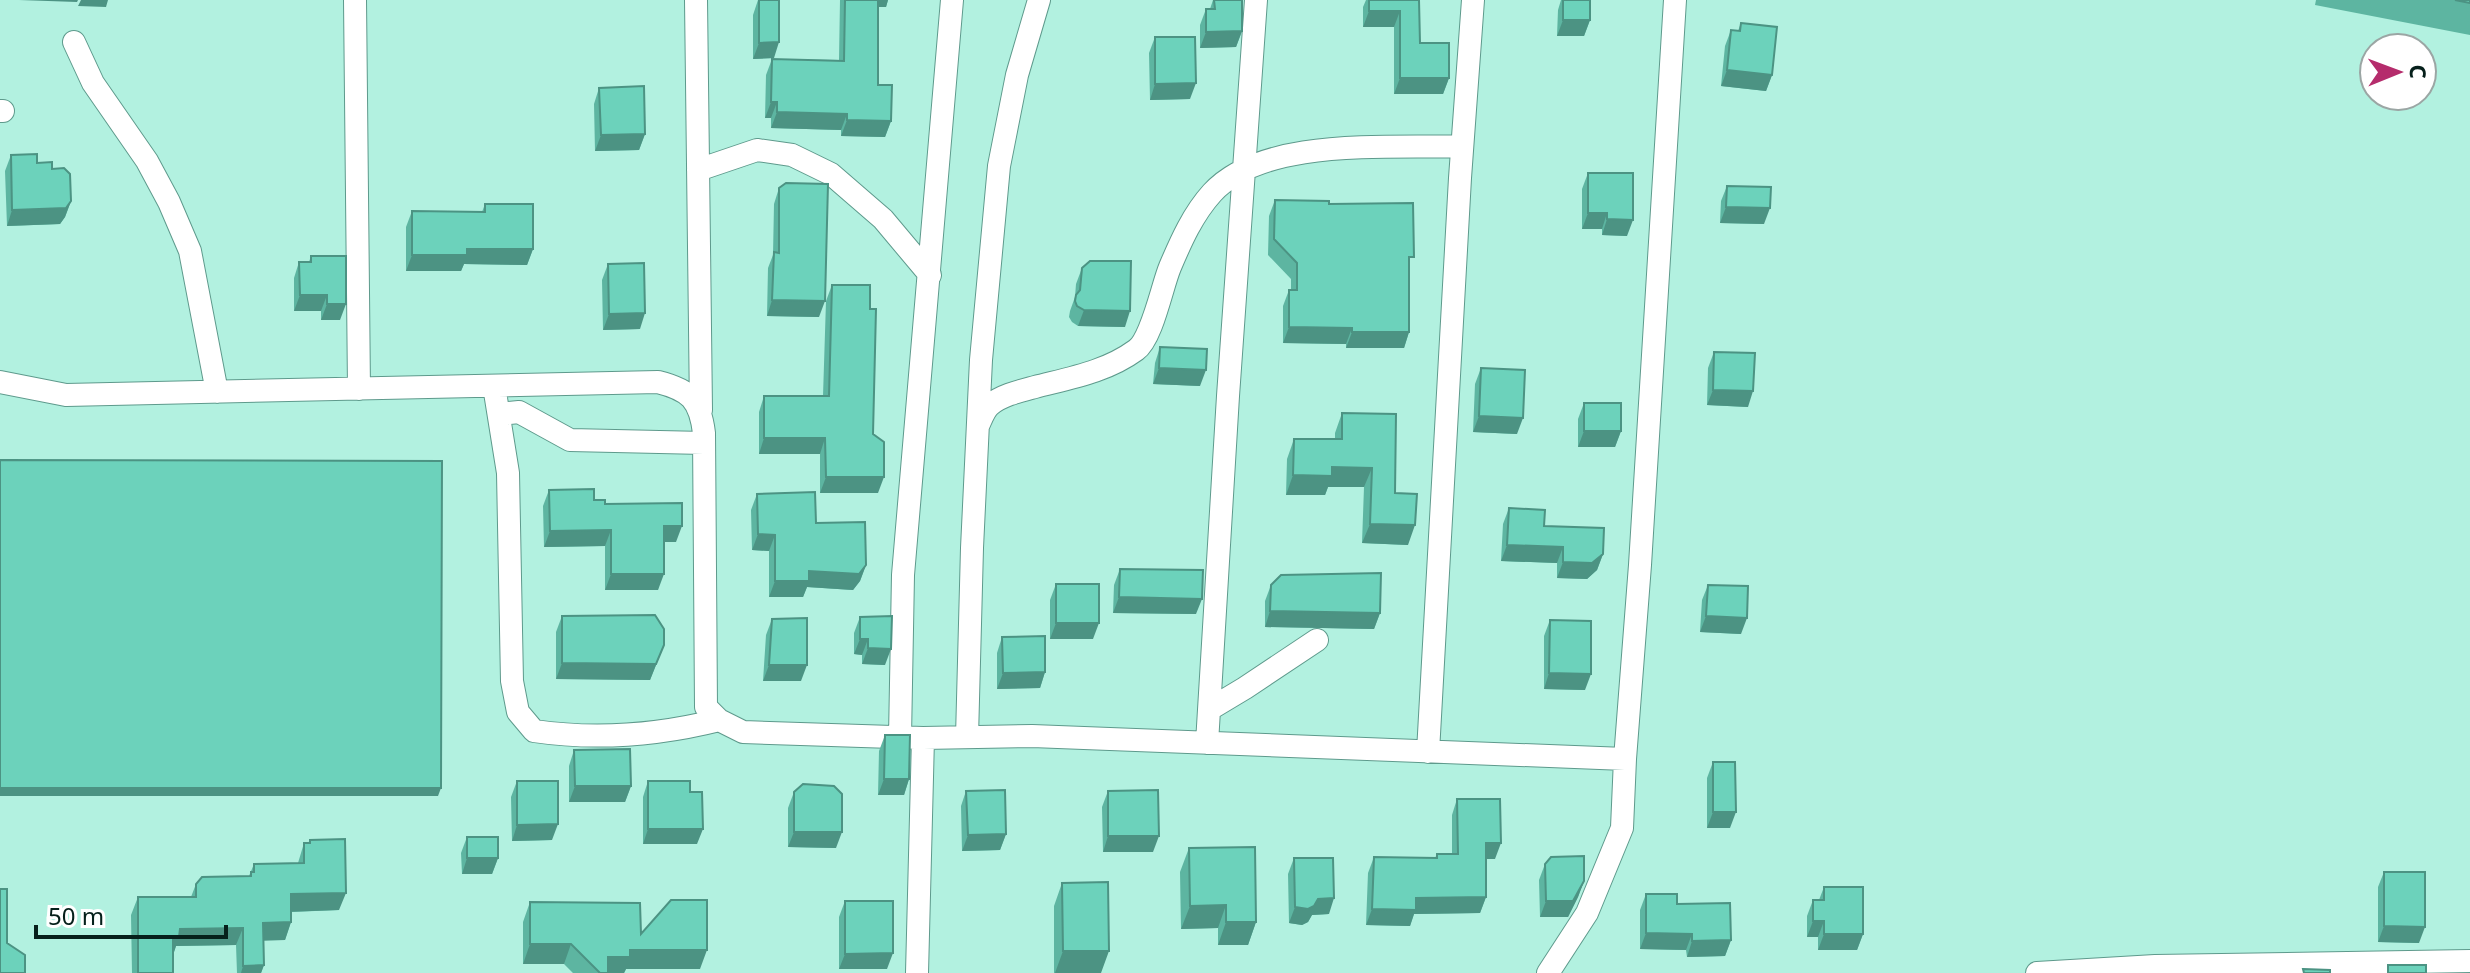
<svg xmlns="http://www.w3.org/2000/svg" width="2470" height="973" font-family="'Noto Sans',sans-serif">
<rect width="100%" height="100%" fill="#b2f1e0"/>
<g fill="none" stroke-linecap="round" stroke-linejoin="round">
<g stroke="#5e9a8c" stroke-width="24">
<path id="minor" d="M355,0L359,389
M696,0L701,410
M74,42L93,83L147,161L169,202L190,251L217,392
M0,111H3
M698,170L757,150L792,155L831,174L883,219L930,275
M0,382L66,395L658,382C690,390 700,400 704,433L706,707L719,720L743,732L923,738L1032,736L1625,759
M494,386L508,473L512,681L518,712L534,731C595,740 659,735 719,720
M499,414L519,412L570,440L704,443
M978,426C981,420 984,410 990,405C1002,395 1020,391 1035,387C1070,378 1106,372 1136,350C1152,339 1162,286 1170,267C1181,241 1193,214 1212,193C1264,136 1391,149 1462,146
M1210,709L1245,688L1317,640
M900,737L903,575L952,0
M967,737L972,548L981,360L999,166L1017,75L1039,0
M1207,743L1228,396L1256,0
M1428,752L1460,178L1473,0
M917,973L923,738
M1548,973L1587,913L1622,828L1625,759L1640,565L1675,0
M2037,973L2155,966L2470,961"/>
</g>
<use href="#minor" stroke="#fff" stroke-width="22"/>
</g>
<path fill="#5db5a1" d="M758,0L774,58L753,59V15Z
M840,0H888L886,7H878V85L891,121L885,137L841,136V130L771,128V118H765L766,75L772,59L839,60Z
M1213,0H1242V31L1236,47L1200,48V25L1206,9H1210Z
M1366,0H1419L1420,43L1449,78L1443,94H1394V27H1363V7Z
M1561,0H1590V20L1584,36H1557L1558,10Z
M2316,0H2470V35L2315,5Z
M1741,23L1772,75L1766,91L1721,86L1725,46L1731,30L1738,31Z
M1155,37L1190,99L1150,100L1149,53Z
M599,88L645,134L639,150L595,151L594,104Z
M11,155L52,169L71,201L65,217L60,224L7,226L5,171Z
M1588,173L1627,236L1602,235V229H1582V189Z
M1727,186L1764,224L1720,223L1721,201Z
M779,188L819,317L767,316L768,268L773,255L774,204Z
M1275,200L1329,204L1409,268V332L1404,348H1346V344L1283,343V306L1289,290H1291V279L1268,255L1269,216Z
M485,204L533,249L527,265L464,264L461,271H406V227L412,211L482,212Z
M311,256L340,320H321V311H294V278L299,262H309Z
M608,264L640,329L603,330L602,280Z
M1082,268L1125,327L1078,326L1072,322L1069,317L1070,311L1075,297L1076,284Z
M832,285L873,434L878,493H820V454H759V412L764,396H823L826,301Z
M1160,347L1200,386L1153,384L1155,363Z
M1714,352L1748,407L1707,405L1708,368Z
M1481,368L1517,434L1473,432L1475,384Z
M1584,403L1621,431L1615,447H1578V419Z
M1342,413L1395,493L1408,545L1362,543L1364,487H1328L1325,495H1286L1287,459L1294,439H1335V433Z
M549,490L594,500L605,504L676,542H664L658,590H605V546L544,547L543,506Z
M757,494L816,523L866,565L860,581L853,590L807,587L803,597H769V551L752,550L751,510Z
M1509,508L1603,554L1597,570L1587,579L1557,578V563L1501,561L1503,524Z
M1120,569L1196,614L1113,613L1114,585Z
M1056,584L1093,639H1050V600Z
M1271,585L1380,613L1374,629L1265,627V601Z
M1708,585L1741,634L1700,632L1702,600Z
M562,616L664,645L650,680L556,679V632Z
M860,617L885,665L862,664V655L854,654V633Z
M772,619L801,681H763L766,635Z
M1550,620L1585,690L1544,689V636Z
M1002,637L1045,672L1040,688L997,689V653Z
M885,735L909,779L904,795H878L879,751Z
M574,750L631,786L625,802H569V766Z
M1713,762L1730,828H1707V778Z
M517,781L552,840L512,841L511,797Z
M648,781L690,792L697,844H643V797Z
M966,791L1006,834L1000,850L962,851L961,806Z
M1108,791L1153,852H1103L1102,807Z
M794,792L836,848L788,847V808Z
M1457,799L1495,859H1486V897L1480,913L1414,914L1410,926L1366,925L1368,873L1374,857L1435,858L1437,854H1452V815Z
M467,837L498,858L492,874H462L461,853Z
M310,840L339,910L291,912V922L285,940H263L264,965L261,973H237L236,945L176,946L173,955V973H132L131,915L138,897H191L196,884L249,876L254,864L298,863L304,843H308Z
M1189,848L1256,922L1248,945H1218V928L1181,929L1180,872Z
M1294,858L1329,914L1312,915L1308,922L1302,925L1289,923L1288,874Z
M1545,864L1584,881L1578,897L1568,917H1540L1539,880Z
M2384,872L2419,943L2378,942V887Z
M1062,883L1101,973H1054V906Z
M1824,887L1863,934L1857,950H1818V937H1807V916L1813,900H1819Z
M1646,894L1677,904L1731,940L1725,956L1687,957L1686,950L1640,949V910Z
M845,901L887,969H839V917Z
M530,902L641,934L700,969H626L624,973H573L564,964H523V922Z"/>
<path fill="#4c9383" d="M19,0H78L77,2Z
M81,0H108L106,7L78,6Z
M874,0H888L886,7H872Z
M1369,11H1400L1394,27H1363Z
M1563,20H1590L1584,36H1557Z
M1242,31L1236,47L1200,48L1206,32Z
M779,42L774,58L753,59L759,43Z
M1727,70L1772,75L1766,91L1721,86Z
M1400,78H1449L1443,94H1394Z
M1196,83L1190,99L1150,100L1155,84Z
M771,102H777L771,118H765Z
M777,112L847,114L841,130L771,128Z
M847,120L891,121L885,137L841,136Z
M645,134L639,150L595,151L601,135Z
M71,201L65,217L60,224L7,226L12,210Z
M1726,207L1770,208L1764,224L1720,223Z
M1588,213H1607L1602,229H1582Z
M1607,219L1633,220L1627,236L1602,235Z
M467,249H533L527,265L464,264L461,271H406L412,255Z
M300,295H327L321,311H294Z
M772,300L825,301L819,317L767,316Z
M327,304H346L340,320H321Z
M1084,310L1130,311L1125,327L1078,326Z
M645,313L640,329L603,330L609,314Z
M1289,327L1352,328L1346,344L1283,343Z
M1352,332H1409L1404,348H1346Z
M1159,368L1206,370L1200,386L1153,384Z
M1713,390L1753,391L1748,407L1707,405Z
M1479,416L1523,418L1517,434L1473,432Z
M1584,431H1621L1615,447H1578Z
M764,438H825L820,454H759Z
M1332,467L1372,468L1364,487H1328L1325,495H1286L1293,475Z
M826,477H884L878,493H820Z
M1370,524L1415,525L1408,545L1362,543Z
M664,526H682L676,542H659Z
M611,530L605,546L544,547L550,531Z
M758,534L775,535L769,551L752,550Z
M1507,545L1563,547L1557,563L1501,561Z
M1603,554L1597,570L1587,579L1557,578L1563,562Z
M866,565L860,581L853,590L807,587L803,597H769L775,581L809,571Z
M611,574H664L658,590H605Z
M1119,597L1202,599L1196,614L1113,613Z
M1270,611L1380,613L1374,629L1265,627Z
M1706,616L1747,618L1741,634L1700,632Z
M1056,623H1099L1093,639H1050Z
M860,639H868L862,655L854,654Z
M664,645L650,680L556,679L562,663Z
M868,648L891,649L885,665L862,664Z
M769,665H807L801,681H763Z
M1045,672L1040,688L997,689L1003,673Z
M1549,673L1591,674L1585,690L1544,689Z
M884,779H909L904,795H878Z
M575,786H631L625,802H569Z
M0,788H441L438,796H0Z
M1713,812H1736L1730,828H1707Z
M558,824L552,840L512,841L517,825Z
M648,829H703L697,844H643Z
M794,832H842L836,848L788,847Z
M1006,834L1000,850L962,851L968,835Z
M1108,836H1159L1153,852H1103Z
M1486,843H1501L1495,859H1480Z
M467,858H498L492,874H462Z
M1584,881L1578,897L1568,917H1540L1546,901Z
M346,893L339,910L284,912L291,894Z
M1486,897L1480,913L1414,914L1410,926L1366,925L1372,909L1416,898Z
M1334,898L1329,914L1312,915L1308,922L1302,925L1289,923L1295,907L1318,899Z
M1226,905L1218,928L1181,929L1190,906Z
M1813,921H1824L1818,937H1807Z
M291,922L285,940L256,941L263,923Z
M1226,922H1256L1248,945H1218Z
M2384,926L2425,927L2419,943L2378,942Z
M243,928L236,945L176,946L173,955V938L180,929Z
M1646,933L1692,934L1686,950L1640,949Z
M1824,934H1863L1857,950H1818Z
M1731,940L1725,956L1687,957L1692,941Z
M530,944H571L564,964H523Z
M630,950H707L700,969H626L624,973H602L608,957Z
M1063,951H1109L1101,973H1055Z
M893,953L887,969H839L845,954Z
M264,965L261,973H241L243,966Z"/>
<path fill="#6cd2bb" stroke="#4c9383" stroke-width="2" d="M759,0H779V42L759,43Z
M845,0H878V85H892L891,121L847,120V114L777,112V102H771L772,59L844,61Z
M1214,0H1242V31L1206,32V9H1215Z
M1369,0H1419L1420,43H1449V78H1400V11H1369Z
M1563,0H1590V20H1563Z
M2455,0H2470V3Z
M1741,23L1777,27L1772,75L1727,70L1731,30L1740,31Z
M1155,37H1195L1196,83L1155,84Z
M644,86L645,134L601,135L599,88Z
M37,154V163L52,162V169L64,168L70,174L71,201L66,208L12,210L11,155Z
M1588,173H1633V220L1607,219V213H1588Z
M786,183L828,184L825,301L772,300L774,252L779,253V188Z
M1727,186L1771,187L1770,208L1726,207Z
M1275,200L1329,201V204L1413,203L1414,257H1409V332H1352V328L1289,327V290H1297V263L1274,239Z
M485,204H533V249H467V255H412V211L485,212Z
M311,256H346V304H327V295H300L299,262H311Z
M1090,261H1131L1130,311L1084,310L1077,306L1075,301L1076,295L1080,290L1082,268Z
M644,263L645,313L609,314L608,264Z
M832,285H870V309H876L873,434L884,442V477H826L825,438H764V396H829Z
M1160,347L1207,349L1206,370L1159,368Z
M1714,352L1755,353L1753,391L1713,390Z
M1481,368L1525,370L1523,418L1479,416Z
M1584,403H1621V431H1584Z
M1342,413L1396,414L1395,493L1417,494L1415,525L1370,524L1372,468L1332,467V476L1293,475L1294,439H1342Z
M0,460L442,461L441,788H0Z
M594,489V500H605V504L682,503V526H664V574H611V530L550,531L549,490Z
M815,492L816,523L865,522L866,565L859,574L809,571V581H775V535L758,534L757,494Z
M1509,508L1545,510L1544,526L1604,528L1603,554L1592,563L1563,562V547L1507,545Z
M1120,569L1203,570L1202,599L1119,597Z
M1381,573L1380,613L1270,611L1271,585L1281,575Z
M1056,584H1099V623H1056Z
M1708,585L1748,586L1747,618L1706,616Z
M655,615L664,629V645L656,664L562,663V616Z
M892,616L891,649L868,648V639H860V617Z
M807,618V665H769L772,619Z
M1550,620L1591,621V674L1549,673Z
M1045,636V672L1003,673L1002,637Z
M885,735H910L909,779H884Z
M630,749L631,786H575L574,750Z
M1713,762H1735L1736,812H1713Z
M517,781H558V824L517,825Z
M648,781H690V792H702L703,829H648Z
M803,784L834,786L842,794V832H794V792Z
M1005,790L1006,834L968,835L966,791Z
M1158,790L1159,836H1108V791Z
M1457,799H1500L1501,843H1486V897L1416,898V910L1372,909L1374,857L1437,858V854H1458Z
M467,837H498V858H467Z
M345,839L346,893L291,894V922L263,923L264,965L243,966V928L180,929L179,937L173,938V973H138V897H196V884L202,877L251,876V872H254V864L304,863V843H310V840Z
M1255,847L1256,922H1226V905L1190,906L1189,848Z
M1584,856V881L1573,901H1546L1545,864L1551,857Z
M1294,858H1333L1334,898L1318,899L1314,906L1308,909L1295,907Z
M2384,872H2425V927L2384,926Z
M1108,882L1109,951H1063L1062,883Z
M1824,887H1863V934H1824V921H1813V900H1824Z
M0,889H7V943L25,955V973H0Z
M1646,894H1677V904L1730,903L1731,940L1692,941V934L1646,933Z
M671,900H707V950H630V957H608V973H600L571,944H530V902L640,903L641,934Z
M845,901H893V953L845,954Z
M2388,965H2426V973H2388Z
M2303,969L2330,970V973H2304Z"/>
<g transform="translate(2398 72) rotate(89)"><circle r="38" fill="#ffffff" stroke="#9ba6a4" stroke-width="2"/>
<path d="M0-6L14 30L0 20L-14 30Z" fill="#b52c6c"/>
<text y="-12" font-size="22" font-weight="bold" text-anchor="middle" fill="#06201b">С</text>
</g>
<path d="M36 925v12h190v-12" fill="none" stroke="#06201b" stroke-width="4"/>
<text x="48" y="925" font-size="24" fill="#06201b" stroke="#ffffff" stroke-width="6" paint-order="stroke">50 m</text>
</svg>
